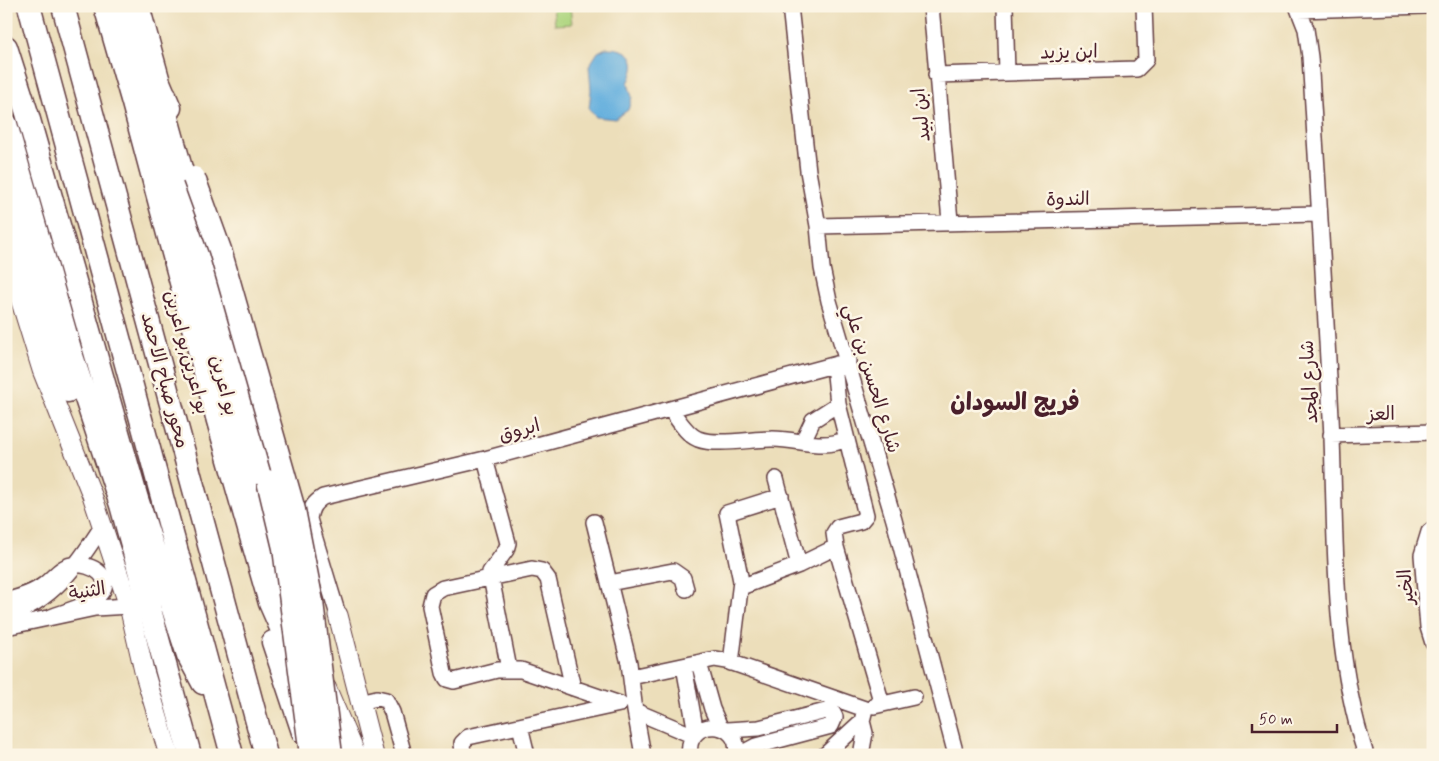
<svg xmlns="http://www.w3.org/2000/svg" width="1439" height="761" font-family="Mynerve,'Playpen Sans Arabic',sans-serif">
<rect width="100%" height="100%" fill="#fcf5e5"/>
<filter id="ink" filterUnits="userSpaceOnUse"><feTurbulence type="fractalNoise" baseFrequency=".02" numOctaves="2"/><feDisplacementMap in="SourceGraphic" scale="10" xChannelSelector="R" yChannelSelector="G"/><feConvolveMatrix kernelMatrix="1 2 1 2 8 2 1 2 1" color-interpolation-filters="sRGB"/></filter>
<filter id="wash" filterUnits="userSpaceOnUse"><feTurbulence type="fractalNoise" baseFrequency=".0096" numOctaves="4" result="noise"/><feDisplacementMap in="SourceGraphic" scale="20" xChannelSelector="R" yChannelSelector="G"/><feGaussianBlur stdDeviation="1.12" result="paint"/><feColorMatrix in="noise" values="0 0 0 0 0 0 0 0 0 0 0 0 0 0 0 0 0 1.4 0 .05"/><feComposite in="paint" operator="in"/></filter>
<g filter="url(#wash)">
<rect width="100%" height="100%" fill="#ecdeba"/>
<path fill="#afd680" stroke="#7c7a56" d="M553,6H570L572,24L555,25Z"/>
<path fill="#66b0de" stroke="#586884" d="M606,48C632,48 640,60 628,83L632,97L628,110L615,119L596,117L589,109L591,90L589,66L598,52Z"/>
</g>
<g filter="url(#ink)">
<g fill="none" stroke-linecap="round" stroke-linejoin="round">
<g stroke="#623c40" stroke-width="18">
<path id="minor" d="M790,6L808,171L818,226L822,268L829,301L894,520L956,755
M931,6L950,221
M1005,6L1007,73
M1297,6L1306,29L1310,57C1318,184 1326,311 1332,438C1336,545 1332,652 1366,755
M1299,10L1425,6
M936,75L1137,69L1146,60L1144,6
M818,226L1318,214
M834,365L838,404L866,515L861,521L838,527L834,533L836,547L882,704
M670,409C678,419 686,434 698,439C716,446 751,439 771,439C797,438 821,451 846,439
M1331,435L1433,432
M803,441L813,420L838,404
M485,459L508,543L506,550L490,572L509,669
M776,479L799,565
M594,522L629,663L635,711L643,755
M1433,529L1429,532L1422,555L1428,627L1433,643
M609,583L673,571L683,578L686,589
M741,587L799,565L836,547
M6,601C19,597 34,593 45,584C54,577 60,567 72,565C92,562 118,579 97,597C85,607 66,611 51,617
M6,615C52,603 79,563 103,525
M338,615L309,519C311,507 314,503 323,497L485,459L848,361
M6,627L95,608L129,606
M699,663L712,709L720,727
M731,663L741,581L727,513L781,496
M684,666L696,733
M631,677L715,659L727,661L865,709L862,721L865,733L861,755
M573,688L548,579L542,571L532,569L443,588L433,594L430,606L444,673L447,679L454,681L497,670H521L620,704
M360,702L377,698L386,700L392,712L404,755
M874,706L914,697
M635,711L694,736
M520,726L527,755
M727,730L759,728L826,711L833,713L835,717L831,726L756,746L739,755
M463,755L462,743L468,737L620,704
M690,755C684,717 743,718 736,755
M825,755L862,721"/>
</g>
<g stroke="#623c40" stroke-width="21">
<path id="major" d="M121,6L262,523L282,584
M6,253L42,370L92,495L129,606L144,671L169,755
M338,615L374,755
M326,687L355,755"/>
</g>
<g stroke="#623c40" stroke-width="25">
<path id="highway" d="M29,6L232,755
M63,6L266,755
M105,6L133,103L218,421L270,603L296,662
M138,6L159,82L170,108
M6,47L27,113L137,499L188,655L203,683
M165,95L167,118L268,481
M6,124L72,356L121,505L190,755
M6,195L38,307L68,391
M273,642L303,732"/>
</g>
<use href="#minor" stroke="#fff" stroke-width="15"/>
<use href="#major" stroke="#fff" stroke-width="19"/>
<use href="#highway" stroke="#fff" stroke-width="22"/>
<g stroke="#623c40" stroke-width="25" stroke-linecap="butt">
<path id="highway-bridge" d="M194,178L220,250L294,510L312,602L331,755
M268,481L284,548L311,755"/>
</g>
<use href="#highway-bridge" stroke="#fff" stroke-width="22"/>
</g>
</g>
<g text-anchor="middle" stroke-width="5" stroke-linejoin="round" paint-order="stroke">
<g font-size="19" fill="#4a1f2b" stroke="#fcf5e5">
<text transform="translate(1069 51) rotate(-1)" y="7">ابن يزيد</text>
<text transform="translate(920 115) rotate(-96)" y="7">ابن لبيد</text>
<text transform="translate(1068 198) rotate(-1)" y="7">الندوة</text>
<text transform="translate(188 352) rotate(75)" y="7">بو اعرين,بو اعرين</text>
<text transform="translate(873 378) rotate(73)" y="7">شارع الحسن بن علي</text>
<text transform="translate(166 380) rotate(75)" y="7">محور صباح الاحمد</text>
<text transform="translate(1308 382) rotate(-93)" y="7">شارع المجد</text>
<text transform="translate(225 385) rotate(75)" y="7">بو اعرين</text>
<text transform="translate(1381 413) rotate(-2)" y="7">العز</text>
<text transform="translate(519 429) rotate(-15)" y="7">ابروق</text>
<text transform="translate(1405 587) rotate(-95)" y="7">الخير</text>
<text transform="translate(87 590) rotate(-9)" y="7">الثنية</text>
</g>
<g font-size="24" font-weight="bold" fill="#4a1f2b" stroke="#fcf5e5">
<text x="1015" y="410">فريج السودان</text>
</g>
</g>
<rect width="1439" height="761" fill="none" stroke="#fcf5e5" stroke-width="25"/>
<path d="M1252 724v8h85v-8" fill="none" stroke="#4a1f2b" stroke-width="2.5"/>
<text x="1259" y="724" font-size="15" fill="#4a1f2b" stroke="#fcf5e5" stroke-width="4" paint-order="stroke">50 m</text>
</svg>
